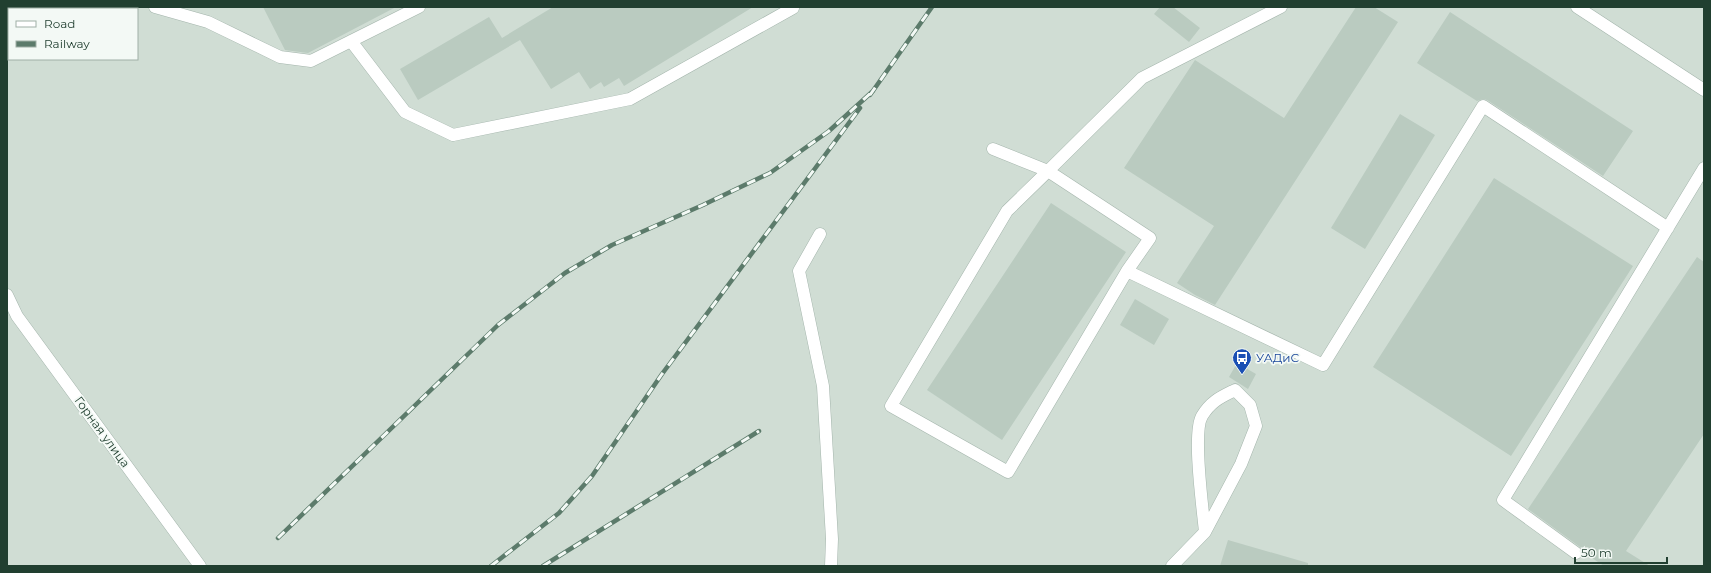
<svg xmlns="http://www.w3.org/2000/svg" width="1711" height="573" font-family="Montserrat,sans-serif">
<rect width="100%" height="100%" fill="#e2ede6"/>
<path fill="#d0ddd4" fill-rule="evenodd" d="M7,7H1704V566H7ZM9,9H137V59H9Z"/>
<path fill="#bacbc0" d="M263,7H396L308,53L285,50Z
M553,7H753L624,86L619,78L604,87L601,82L590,89L579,72L551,89L520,40L418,100L400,69L489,17L502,38Z
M1160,7H1173L1200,28L1189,42L1154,14Z
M1356,7H1374L1398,22L1215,305L1195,295L1177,283L1214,226L1124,168L1195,60L1284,118Z
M1450,12L1633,131L1603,176L1487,100L1483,99L1477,101L1417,63Z
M1400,114L1435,135L1365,249L1331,228Z
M1494,178L1633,266L1511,456L1373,367Z
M1051,203L1126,252L1002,440L927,390Z
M1697,257L1704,262V434L1626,551L1650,566H1604L1583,552L1580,547L1528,509Z
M1135,299L1169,319L1154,345L1120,325Z
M1237,363L1256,374L1248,389L1229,377Z
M1228,540L1308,563V566H1220Z"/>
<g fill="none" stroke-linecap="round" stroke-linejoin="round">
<g stroke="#a4b5ac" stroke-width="13">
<path id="minor" d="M155,7L208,22L280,57L311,61L419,7
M1577,7L1704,90
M351,41L405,112L453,135L630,99L793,8L792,7
M993,149L1048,171L1142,78L1281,7
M820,234L799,271L823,386L832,539L831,566
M1127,271L1008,472L891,406L1007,211L1048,171L1150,238L1127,271L1323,365L1483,106L1668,228
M7,295L17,316L200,566
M1576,553L1503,500L1704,168
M1172,566L1205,532L1241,464L1256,426L1250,405L1235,390C1221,397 1211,401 1202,416C1192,433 1203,510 1205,532"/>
</g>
<use href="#minor" stroke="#fff" stroke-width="12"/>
<g stroke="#5c7b6b" stroke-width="4.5">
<path id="rail" d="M870,95L932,7
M278,538L498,325L565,273L612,245L703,205L770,173L829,131L873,91
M491,566L559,513L592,476L662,374L860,108
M543,566L759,431"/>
</g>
<use href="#rail" stroke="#f3f9f5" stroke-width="3" stroke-dasharray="9" stroke-linecap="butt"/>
</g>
<defs>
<g id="bus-pin" transform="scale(1)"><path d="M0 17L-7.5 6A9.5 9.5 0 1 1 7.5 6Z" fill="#1a4fb4" stroke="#f3f9f5"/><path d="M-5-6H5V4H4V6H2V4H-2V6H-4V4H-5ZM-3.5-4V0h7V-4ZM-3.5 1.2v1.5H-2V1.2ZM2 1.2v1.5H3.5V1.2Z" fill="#fff"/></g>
</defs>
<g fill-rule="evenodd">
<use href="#bus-pin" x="1242" y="358"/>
</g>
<g text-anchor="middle" stroke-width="3.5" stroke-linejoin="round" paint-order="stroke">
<g font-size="12" fill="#164399" stroke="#f3f9f5" text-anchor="start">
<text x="1256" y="362">УАДиС</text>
</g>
<g font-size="12" fill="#213f30" stroke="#f3f9f5">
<text transform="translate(102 432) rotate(54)" y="4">Горная улица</text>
</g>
</g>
<rect width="1711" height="573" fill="none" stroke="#213f30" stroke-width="16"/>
<rect x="8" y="8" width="130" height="52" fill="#f3f9f5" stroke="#9fafa6"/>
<rect x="16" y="21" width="20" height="6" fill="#ffffff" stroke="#9fafa6"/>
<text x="44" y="28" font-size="12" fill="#213f30">Road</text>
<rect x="16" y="41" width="20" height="6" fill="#5c7b6b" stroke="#9fafa6"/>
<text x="44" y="48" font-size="12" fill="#213f30">Railway</text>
<path d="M1575 557v6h92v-6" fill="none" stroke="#213f30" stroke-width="2"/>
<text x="1581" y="557" font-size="12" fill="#213f30" stroke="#f3f9f5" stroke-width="3" paint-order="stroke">50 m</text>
</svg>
